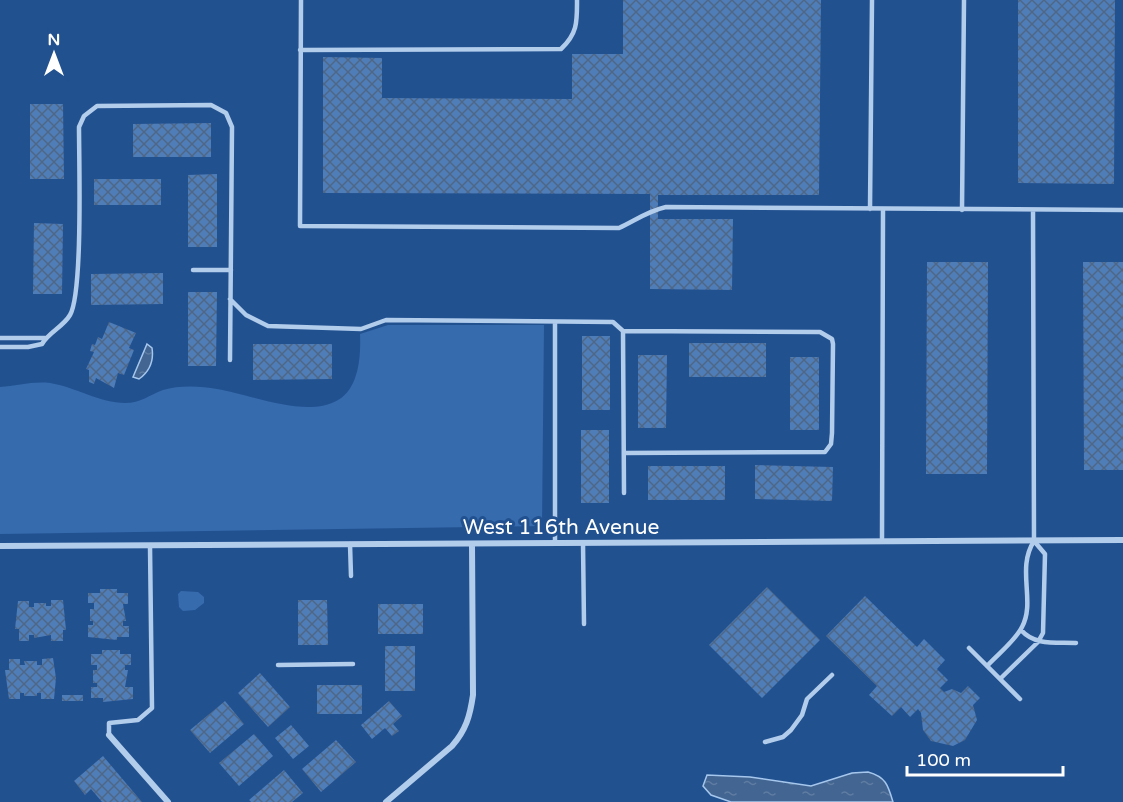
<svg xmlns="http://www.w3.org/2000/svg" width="1123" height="802" font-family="'Varela Round',sans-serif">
<defs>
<pattern id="water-ripples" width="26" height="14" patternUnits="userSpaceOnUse" patternTransform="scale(1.5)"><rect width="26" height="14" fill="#436591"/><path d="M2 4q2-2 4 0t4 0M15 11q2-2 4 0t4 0" fill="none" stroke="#5f7ca2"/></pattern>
<pattern id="building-cross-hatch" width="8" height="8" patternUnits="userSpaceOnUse" patternTransform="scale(1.5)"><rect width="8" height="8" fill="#4f7db8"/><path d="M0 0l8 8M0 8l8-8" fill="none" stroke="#4e6787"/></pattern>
</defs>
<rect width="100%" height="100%" fill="#225190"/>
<path fill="#366bad" d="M388,325H544L542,526L0,534V387C16,386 33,381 50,383C75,387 100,403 125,403C141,403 149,395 163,390C179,385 201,386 217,389C250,394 306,419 338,400C359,388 361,356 360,334Z
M181,591L198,592L204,597V603L195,610L183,611L179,607L178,594Z"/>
<path fill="url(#water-ripples)" stroke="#a6c7ed" stroke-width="1.5" d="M147,344L152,348C154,361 150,371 139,379L133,377Z
M868,772C886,777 888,785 893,802H731L711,795L703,786L707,775L750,777L811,786L852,773Z"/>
<path fill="url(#building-cross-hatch)" d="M623,0H821L819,195H658V219H733L732,290L650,289V194L323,193V57L382,58V98L572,99V54H623Z
M1018,0H1115L1114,184L1018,183Z
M30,104H63L64,179H30Z
M211,123V157H133V124Z
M217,174V247H188V175Z
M94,179H161V205H94Z
M34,223L63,224L62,294H33Z
M927,262H988L987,474H926Z
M1083,262H1123V470H1084Z
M163,273V304L91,305V274Z
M188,292H217L216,366H188Z
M109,322L136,333L129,348L134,350L124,375L118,373L114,388L96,378L94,384L89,382V370L86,369L94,352L90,351L92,344L95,345L98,337L102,339Z
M582,336H610V410H582Z
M689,343H766V377H689Z
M253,344H332V379L253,380Z
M638,355H667L666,428H638Z
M790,357H819V430H790Z
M581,430H609V503H581Z
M755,465L833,467L832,501L755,499Z
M648,466H725V500H648Z
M767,587L820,640L762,698L709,645Z
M100,589H117V593H128V604H123L126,621H123V626H129V637H117V640L88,637V625H93V621H90V609H94V603H88V593H100Z
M865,596L917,647L924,639L945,660L937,669L948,680L940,688L944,692L952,689L961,693L968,686L980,698L973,705L977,720L965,740L953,746L931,741L923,730L921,713L918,709L910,717L901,707L892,716L869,695L877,686L826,636Z
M51,600H63L66,630H63V641H51V635L34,638V635H29V641H19V629H15L18,601H29V607H34V603H46V606H51Z
M298,600H327L328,645H298Z
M378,604H423V634H378Z
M385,646H415V691H385Z
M102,650H120V654H131V665H125V670H128L125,687H133V699L103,702V698H91V687H97V683H93V670H97V665H91V654H102Z
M53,658L56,678L54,699H41V693H37V696H24V693H20V699H9L5,670H9V659H20V665H25L24,661H37V665H42V659Z
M260,673L290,707L268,727L238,693Z
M317,685H362V714H317Z
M62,695H83V701H62Z
M225,701L244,724L210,753L190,730Z
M389,701L402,716L393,724L399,731L392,736L385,728L372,739L361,725Z
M291,725L309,746L293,759L275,738Z
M254,734L273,756L239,786L219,763Z
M336,740L356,762L321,792L302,769Z
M103,756L142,802H102L91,789L85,795L74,781Z
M284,770L303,793L292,802H251L249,800Z"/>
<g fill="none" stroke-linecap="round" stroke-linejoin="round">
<path stroke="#b2ccec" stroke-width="4.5" d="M301,0L300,226L619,228C636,220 648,211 666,207L1123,210
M300,50L561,49C578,33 577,21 577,0
M870,209L872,0
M962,210L964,0
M193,270H231
M230,299L246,315L268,326L361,329L386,320L613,322L623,331L624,493
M555,322V543
M623,331L820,332L832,339L833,344L832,433L831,444L825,452L624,453
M0,338H45
M0,347H28L42,344C49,332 63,327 70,315C83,293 79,161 79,127L84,116L97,106L211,105L226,113L232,127L230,360
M882,541L883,210
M583,543L584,624
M350,544L351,576
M1021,630C1035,646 1056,642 1076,643
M969,648L1020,699
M278,665L353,664
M987,666C998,654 1015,641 1022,627C1036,601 1016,569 1034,541L1033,210
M1000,679L1038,642L1043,633L1045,554L1034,541
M109,735V723L138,720L152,708L150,546
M765,742L783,737L791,730L802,715L807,699L832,675"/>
<path stroke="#b2ccec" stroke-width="6" d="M0,546L1123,540
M109,735L168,802
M386,802L452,746C466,730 470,716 473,695L472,544"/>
</g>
<g text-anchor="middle" stroke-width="6" stroke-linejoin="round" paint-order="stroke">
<g font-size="21" fill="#fff" stroke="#225190">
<text x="561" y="534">West 116th Avenue</text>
</g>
</g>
<g transform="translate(54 54)" stroke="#225190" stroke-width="4.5" paint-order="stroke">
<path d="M0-4.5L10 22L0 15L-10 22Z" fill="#ffffff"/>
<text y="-9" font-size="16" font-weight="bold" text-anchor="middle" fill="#ffffff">N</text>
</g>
<path d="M907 766v9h156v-9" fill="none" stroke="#ffffff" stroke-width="3"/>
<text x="916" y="766" font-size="18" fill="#ffffff" stroke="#225190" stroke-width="4.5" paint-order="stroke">100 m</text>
</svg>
